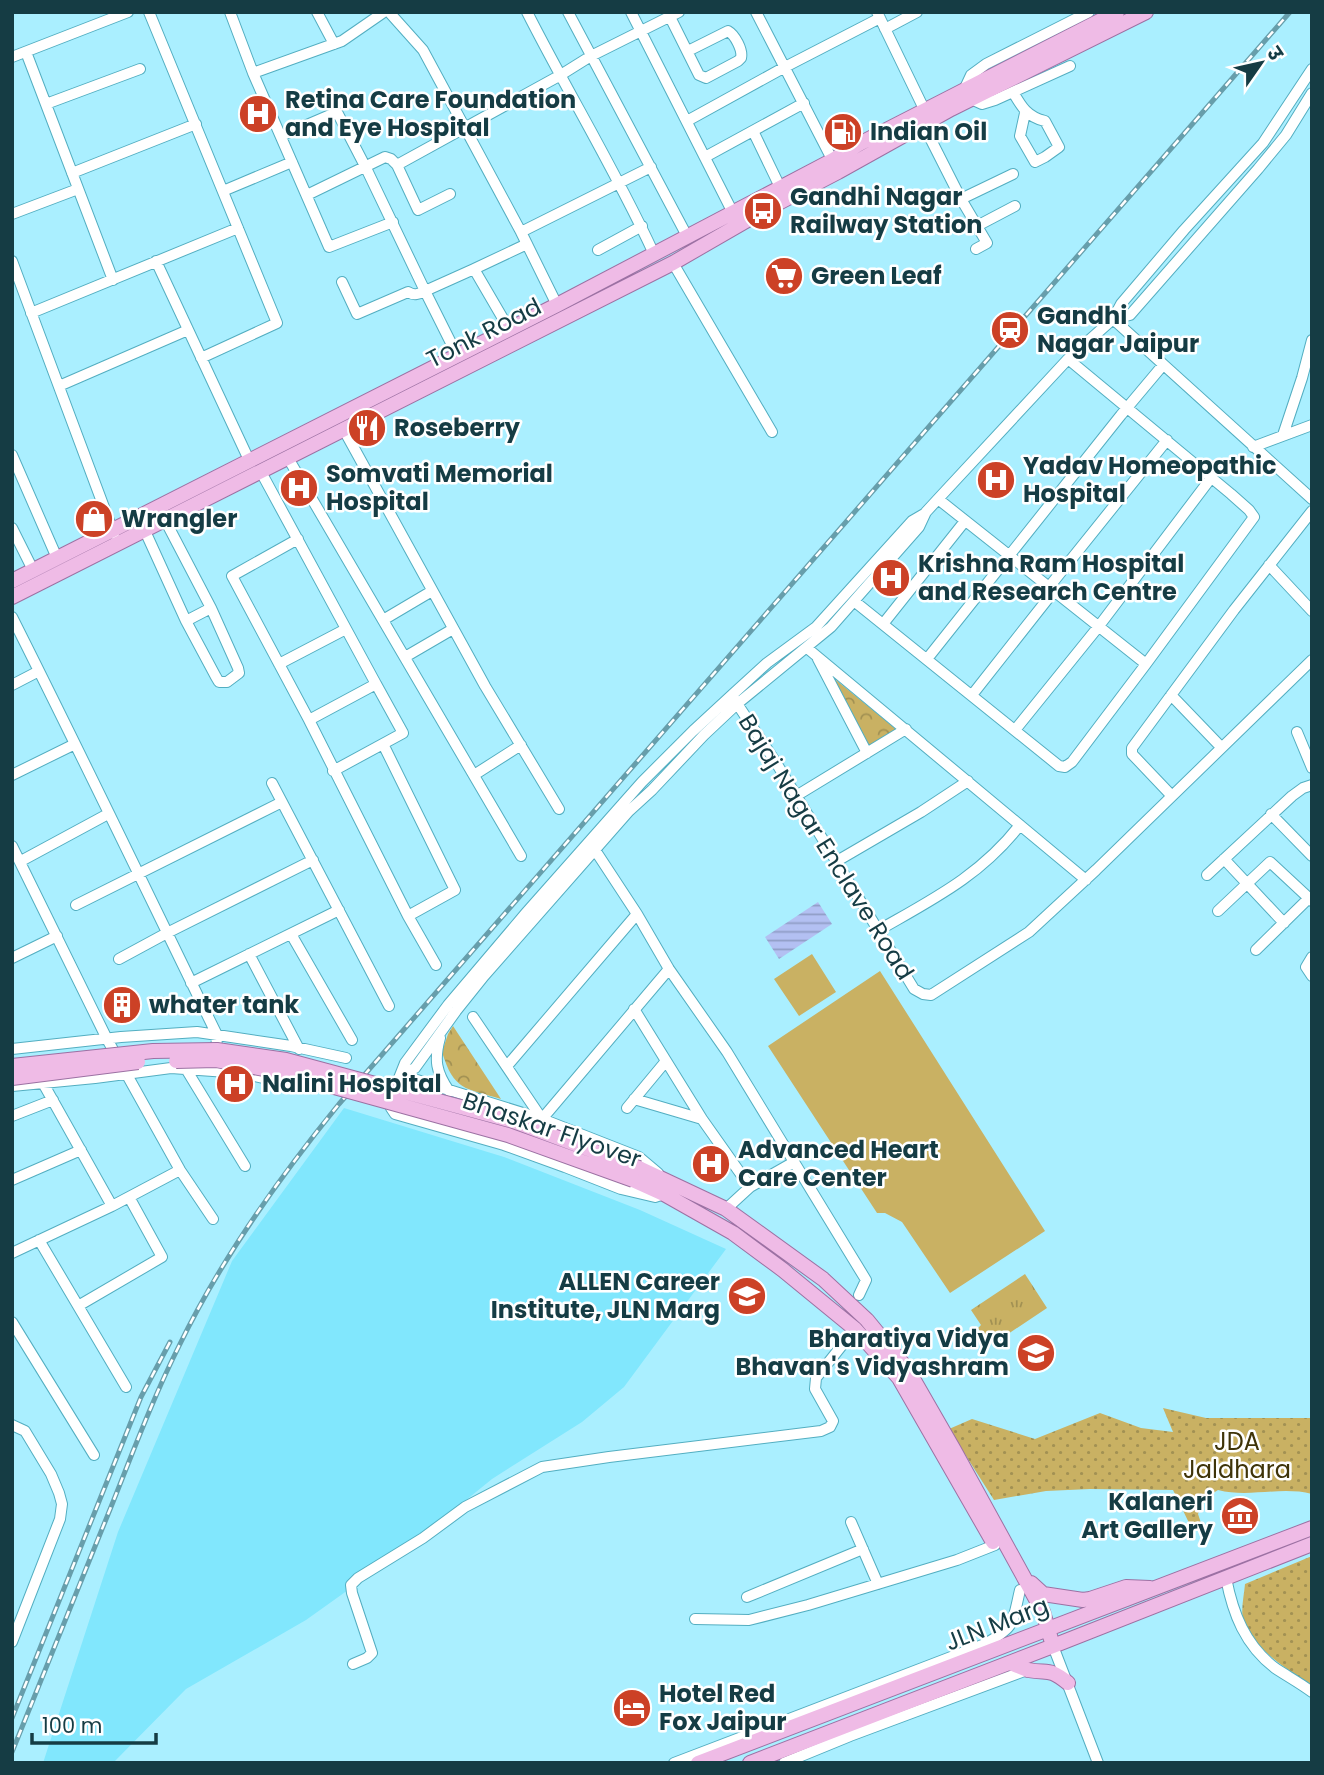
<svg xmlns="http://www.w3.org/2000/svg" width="1324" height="1775" font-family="Poppins,'Noto Sans Devanagari',sans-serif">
<defs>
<pattern id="grass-tufts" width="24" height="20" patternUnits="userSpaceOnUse" patternTransform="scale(1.75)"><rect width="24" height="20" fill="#c9b163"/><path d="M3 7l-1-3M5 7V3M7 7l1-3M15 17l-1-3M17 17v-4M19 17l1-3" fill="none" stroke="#a29153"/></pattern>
<pattern id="forest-crowns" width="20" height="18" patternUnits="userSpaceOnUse" patternTransform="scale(1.75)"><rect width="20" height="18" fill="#c9b163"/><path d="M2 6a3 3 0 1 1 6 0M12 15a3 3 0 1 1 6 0" fill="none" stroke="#a29153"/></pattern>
<pattern id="garden-dots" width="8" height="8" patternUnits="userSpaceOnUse" patternTransform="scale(1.75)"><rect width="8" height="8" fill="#c9b163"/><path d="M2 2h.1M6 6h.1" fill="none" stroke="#a29153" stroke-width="1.8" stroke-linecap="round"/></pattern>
<pattern id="water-rules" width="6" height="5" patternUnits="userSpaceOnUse" patternTransform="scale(1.75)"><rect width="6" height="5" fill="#b3c0f2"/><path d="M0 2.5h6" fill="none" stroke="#909dc6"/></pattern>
</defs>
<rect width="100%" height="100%" fill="#aaefff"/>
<path fill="#81e7fd" d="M344,1108L504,1157L640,1210L726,1249L624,1387L582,1422L492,1479L407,1548L306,1620L186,1689L113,1763H43L118,1532L232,1261Z"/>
<path fill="url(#grass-tufts)" d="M1025,1274L1047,1308L1002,1338L982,1335L978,1328L981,1325L971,1310Z"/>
<path fill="url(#forest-crowns)" d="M825,671L896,729L868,746Z
M453,1026L501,1099C465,1088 454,1091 442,1052L448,1034Z"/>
<path fill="url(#garden-dots)" d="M1163,1408L1206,1418H1312V1494C1281,1486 1249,1498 1218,1490C1208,1496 1203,1503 1198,1514L1201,1523L1191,1527L1173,1490L1090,1489L1046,1491L994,1500L949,1429L972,1419L1035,1439L1100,1413L1141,1428L1173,1432Z
M1312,1556V1685C1291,1673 1251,1646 1244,1623C1240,1612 1244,1596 1245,1584Z"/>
<path fill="#c9b163" d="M812,954L836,992L799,1016L774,979Z
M880,971L1045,1231L950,1293L902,1222L885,1213H877L768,1046Z"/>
<path fill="url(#water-rules)" d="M818,902L832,924L779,959L765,937Z"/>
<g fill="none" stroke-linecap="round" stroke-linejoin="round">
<g stroke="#53aec1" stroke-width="12">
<path id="minor" d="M149,12L277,323L201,358
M230,12L253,73L329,247L393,222
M317,12L334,44
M389,12L423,50L521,232L557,305
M527,12C568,93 616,171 654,254
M568,12L687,236
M631,12L732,211
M756,12L835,165
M877,12L925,111
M670,17L699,75L706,78L738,61L741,58C743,50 735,35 728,31L688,51
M885,29L917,12
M26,52L113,280
M12,57L128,12
M253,73L342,41L384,12
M964,90L971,75L986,64L1089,12
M1013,92C1021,106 1027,117 1045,121L1059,147L1045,157L1035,162L1020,136L1025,113
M971,99L982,104L995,100L1070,66
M46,104L140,69
M687,121L785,67L880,18
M923,124L961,199L987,243L976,249
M753,131L780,187
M281,136L337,112L366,168L425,291C419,294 414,296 408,292L357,314L342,282
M705,157L804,103
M397,165L418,210L450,194
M72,173L196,124
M223,191L292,162
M307,195L385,157L391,159L397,165L559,76L591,56L679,12
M961,199L1013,174
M12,214L78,189
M977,226L1015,206
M521,232L651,167
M598,250L642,226
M12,261L114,534
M156,261L249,460
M673,263L772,432
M474,269L527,244
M31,313L238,228
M1113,319L1130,315L1258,169L1286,135L1312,93
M1113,319L1312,499
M457,355L425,291L474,269L509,329
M59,386L188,330
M344,430L485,686L559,809
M1283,435L1302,378L1312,340
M1253,447L1312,425
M12,455L57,558
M288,458L521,856
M261,472L376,684L309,720
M938,499L1146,664
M12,528L33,570
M145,531L186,621L216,677L219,682H227L239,673L238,668L211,608L165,520
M298,539L232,576L309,720L408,916L436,965
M1269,565L1312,611
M1049,587L1167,440
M854,601L1059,766L1065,767L1072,762L1146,664L1254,517L1249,510L1231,494L1068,359
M12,617C82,756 149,896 217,1035L215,1071
M383,620L432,591
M186,621L211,608
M883,624L965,521
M807,648L1086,880
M405,657L453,629
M818,659L867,753
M927,659L1121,415L1163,365
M279,664L346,629
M12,685L39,671
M972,695L1054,591
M1171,695L1221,747
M734,699L775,761L914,989L923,994L931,995L1029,932L1096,870L1312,660
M1015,730L1099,626L1211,478
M1297,732L1312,768
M383,744L455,890L408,916
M333,771L403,733L376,684
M12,775L75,744
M474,775L521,745
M272,783L389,1006
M1171,795L1132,754V748L1234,610L1312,511
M796,796L906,729
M1271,814L1312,856
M12,846L107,1039L180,1170L213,1219
M595,850L637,914L669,969L727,1052L866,1280L859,1295
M1224,859L1284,923
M21,861L108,814
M837,861L921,812L968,781
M1207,875L1292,796L1303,788L1312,785
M76,905L282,802
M1218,911L1270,862L1312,901
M879,930C933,899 980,876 1020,825
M291,934L352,1040
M1256,950L1309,898
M249,954L299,1049
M1312,957L1306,967L1312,976
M12,958L57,936
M119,959L167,933L313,860
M191,983L339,910
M634,1009L702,1119L750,1187L794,1162
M473,1017L542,1119L669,969
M440,1038C434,1060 436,1072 449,1091
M12,1049L121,1037L197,1032L291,1046L346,1058
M507,1066L637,914
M186,1069L245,1166
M401,1075L415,1068L456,1011L484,976L629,811L652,790L704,735L737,704L831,627L919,527L926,512L938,499L1068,359L1113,319L1121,304L1184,230L1263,143L1312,69
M401,1075L542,1119L639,1157L658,1173
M399,1078L405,1063L448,1005L526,913L642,782L693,731L732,695L767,663L816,627L912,521L924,514
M43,1083L112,1206
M12,1086L95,1078L171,1068L241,1073L298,1086
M391,1096V1108L395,1114L504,1145L565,1167L621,1189L655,1197L664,1194
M634,1099L702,1119
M627,1108L666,1061
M12,1116L53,1100
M12,1180L81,1150
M726,1209L750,1187
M39,1240L126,1387
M12,1253L112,1206L180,1170
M78,1306L162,1257L129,1197
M12,1322L94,1455
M12,1425L25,1431L51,1474L59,1493L62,1504L60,1519L12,1642
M851,1522L878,1584
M1226,1578C1233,1614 1245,1645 1275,1668C1287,1676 1300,1683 1312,1692
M747,1597L863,1549
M695,1619L749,1620L808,1605L957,1560L995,1545
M1053,1646L1098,1763
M353,1664L367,1658L372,1653L352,1593L351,1585L358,1578L423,1538L465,1507L542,1467L609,1457L821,1431L830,1427L833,1421L815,1389L816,1378L855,1329
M674,1763L985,1644C1016,1626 1012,1624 1020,1590
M784,1763L850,1736L1027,1670"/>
</g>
<g stroke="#9c71a3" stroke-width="16">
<path id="major" d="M12,581L557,305L833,160L859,144L1117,12
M12,597L673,263L763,211L838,172L951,109L1146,12
M639,1168L726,1209L823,1279L867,1320L908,1370L954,1450L1043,1612L1053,1646
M633,1180L664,1194L733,1233L783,1270L855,1329L899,1378L993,1542
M1031,1583L1043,1594L1083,1600L1090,1599L1126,1587L1150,1588
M1010,1663C1016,1665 1022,1668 1028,1670C1049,1674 1048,1667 1068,1683
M698,1763L1312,1528
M750,1763L1053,1646L1312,1544"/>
</g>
<use href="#minor" stroke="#fff" stroke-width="10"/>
<use href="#major" stroke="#efbbe6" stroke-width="14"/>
<g stroke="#679eab" stroke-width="5">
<path id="rail" d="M12,1718L141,1397L170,1342
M12,1752C46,1669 79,1585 113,1502C134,1449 154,1396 179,1346C221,1259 278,1179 339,1104L1290,12"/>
</g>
<use href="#rail" stroke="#fff" stroke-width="2.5" stroke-dasharray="8" stroke-linecap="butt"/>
<g stroke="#9c71a3" stroke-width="16" stroke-linecap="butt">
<path id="major-bridge" d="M176,1061L216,1060L280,1072L508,1135L633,1180
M12,1066L153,1051L217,1050L286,1060L513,1121L639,1168
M12,1078L138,1062"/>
</g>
<use href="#major-bridge" stroke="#efbbe6" stroke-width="14"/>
</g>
<defs>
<g id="hospital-disc" transform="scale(2.0125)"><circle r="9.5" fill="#cc4126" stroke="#fff"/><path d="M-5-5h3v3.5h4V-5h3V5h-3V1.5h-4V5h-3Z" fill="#fff"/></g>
<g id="fuel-disc" transform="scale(2.0125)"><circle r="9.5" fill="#cc4126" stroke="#fff"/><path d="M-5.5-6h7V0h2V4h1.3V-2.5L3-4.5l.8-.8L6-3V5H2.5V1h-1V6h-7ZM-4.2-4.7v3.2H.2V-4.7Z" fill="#fff"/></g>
<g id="bus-disc" transform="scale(2.0125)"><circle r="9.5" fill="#cc4126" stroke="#fff"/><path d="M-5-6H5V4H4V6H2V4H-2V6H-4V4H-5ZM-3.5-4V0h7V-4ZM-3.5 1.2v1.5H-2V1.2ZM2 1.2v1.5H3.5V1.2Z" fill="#fff"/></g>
<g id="supermarket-disc" transform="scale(2.0125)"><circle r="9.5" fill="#cc4126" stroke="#fff"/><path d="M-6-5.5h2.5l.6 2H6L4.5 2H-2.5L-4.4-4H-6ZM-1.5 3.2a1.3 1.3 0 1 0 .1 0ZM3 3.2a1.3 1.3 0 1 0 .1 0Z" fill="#fff"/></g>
<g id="station-disc" transform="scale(2.0125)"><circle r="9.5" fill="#cc4126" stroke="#fff"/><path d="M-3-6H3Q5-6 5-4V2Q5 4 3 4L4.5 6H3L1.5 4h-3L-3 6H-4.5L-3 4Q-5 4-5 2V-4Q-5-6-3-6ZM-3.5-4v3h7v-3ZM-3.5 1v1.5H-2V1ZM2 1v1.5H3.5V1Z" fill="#fff"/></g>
<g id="restaurant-disc" transform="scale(2.0125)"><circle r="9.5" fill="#cc4126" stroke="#fff"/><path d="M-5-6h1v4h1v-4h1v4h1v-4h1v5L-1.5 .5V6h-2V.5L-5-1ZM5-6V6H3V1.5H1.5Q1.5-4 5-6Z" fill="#fff"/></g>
<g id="shop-disc" transform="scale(2.0125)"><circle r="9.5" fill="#cc4126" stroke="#fff"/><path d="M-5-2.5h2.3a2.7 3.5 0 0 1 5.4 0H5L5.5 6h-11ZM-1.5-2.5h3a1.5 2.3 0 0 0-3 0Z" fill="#fff"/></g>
<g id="building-disc" transform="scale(2.0125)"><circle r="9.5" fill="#cc4126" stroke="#fff"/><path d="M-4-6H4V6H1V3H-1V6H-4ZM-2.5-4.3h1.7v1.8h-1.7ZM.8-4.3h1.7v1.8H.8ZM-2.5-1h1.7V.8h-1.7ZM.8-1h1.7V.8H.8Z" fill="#fff"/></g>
<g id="school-disc" transform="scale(2.0125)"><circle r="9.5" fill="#cc4126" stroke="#fff"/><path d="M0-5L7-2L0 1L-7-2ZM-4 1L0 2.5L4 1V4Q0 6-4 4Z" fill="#fff"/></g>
<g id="museum-disc" transform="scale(2.0125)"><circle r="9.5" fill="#cc4126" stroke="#fff"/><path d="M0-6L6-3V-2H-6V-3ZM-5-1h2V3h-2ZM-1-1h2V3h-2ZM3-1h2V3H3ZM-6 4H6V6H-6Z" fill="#fff"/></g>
<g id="hotel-disc" transform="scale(2.0125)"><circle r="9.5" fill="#cc4126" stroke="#fff"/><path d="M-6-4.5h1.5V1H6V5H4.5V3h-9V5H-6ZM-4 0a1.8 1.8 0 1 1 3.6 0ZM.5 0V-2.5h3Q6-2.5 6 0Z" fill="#fff"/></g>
</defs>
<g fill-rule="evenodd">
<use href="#hospital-disc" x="258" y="114"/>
<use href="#fuel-disc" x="843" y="132"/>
<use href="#bus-disc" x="763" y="211"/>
<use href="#supermarket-disc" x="784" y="276"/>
<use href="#station-disc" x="1010" y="330"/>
<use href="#restaurant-disc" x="367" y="428"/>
<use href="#hospital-disc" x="996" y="480"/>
<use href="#hospital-disc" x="299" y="488"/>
<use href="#shop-disc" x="94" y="519"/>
<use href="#hospital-disc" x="891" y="578"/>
<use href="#building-disc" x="122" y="1005"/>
<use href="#hospital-disc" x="235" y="1084"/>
<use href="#hospital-disc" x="711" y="1164"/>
<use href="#school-disc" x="747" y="1296"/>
<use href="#school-disc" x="1036" y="1353"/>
<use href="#museum-disc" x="1240" y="1516"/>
<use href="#hotel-disc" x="632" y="1708"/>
</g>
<g text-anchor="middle" stroke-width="5" stroke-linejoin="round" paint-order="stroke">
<g font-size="24" font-weight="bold" fill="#153c44" stroke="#fff" text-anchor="start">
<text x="285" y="108">Retina Care Foundation<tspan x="285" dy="28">and Eye Hospital</tspan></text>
<text x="870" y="140">Indian Oil</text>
<text x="790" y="205">Gandhi Nagar<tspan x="790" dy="28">Railway Station</tspan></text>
<text x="811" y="284">Green Leaf</text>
<text x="1037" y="324">Gandhi<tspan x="1037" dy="28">Nagar Jaipur</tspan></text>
<text x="394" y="436">Roseberry</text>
<text x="1023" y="474">Yadav Homeopathic<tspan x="1023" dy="28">Hospital</tspan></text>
<text x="326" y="482">Somvati Memorial<tspan x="326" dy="28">Hospital</tspan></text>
<text x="121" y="527">Wrangler</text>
<text x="918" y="572">Krishna Ram Hospital<tspan x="918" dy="28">and Research Centre</tspan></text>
<text x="149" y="1013">whater tank</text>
<text x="262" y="1092">Nalini Hospital</text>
<text x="738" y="1158">Advanced Heart<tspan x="738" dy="28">Care Center</tspan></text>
<text x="720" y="1290" text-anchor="end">ALLEN Career<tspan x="720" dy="28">Institute, JLN Marg</tspan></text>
<text x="1009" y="1347" text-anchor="end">Bharatiya Vidya<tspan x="1009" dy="28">Bhavan's Vidyashram</tspan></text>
<text x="1213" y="1510" text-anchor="end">Kalaneri<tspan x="1213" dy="28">Art Gallery</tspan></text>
<text x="659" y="1702">Hotel Red<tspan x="659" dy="28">Fox Jaipur</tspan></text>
</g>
<g font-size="24" fill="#153c44" stroke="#fff">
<text transform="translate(484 333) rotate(-27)" y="8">Tonk Road</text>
<text transform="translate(826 847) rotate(58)" y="8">Bajaj Nagar Enclave Road</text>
<text transform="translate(552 1130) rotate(19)" y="8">Bhaskar Flyover</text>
<text transform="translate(997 1624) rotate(-21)" y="8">JLN Marg</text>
</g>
<g font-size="24" fill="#3f3409" stroke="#fff">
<text x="1237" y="1450">JDA<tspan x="1237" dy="28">Jaldhara</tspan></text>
</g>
</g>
<rect width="1324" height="1775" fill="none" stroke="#153c44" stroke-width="28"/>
<g transform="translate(1261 63) rotate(56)" stroke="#ffffff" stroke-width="5" paint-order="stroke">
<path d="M0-5L12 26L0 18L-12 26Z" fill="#153c44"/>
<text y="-10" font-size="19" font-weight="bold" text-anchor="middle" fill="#153c44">उ</text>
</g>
<path d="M32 1733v10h124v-10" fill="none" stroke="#153c44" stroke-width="3.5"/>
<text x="42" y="1733" font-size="21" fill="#153c44" stroke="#ffffff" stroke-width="5" paint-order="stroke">100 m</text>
</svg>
